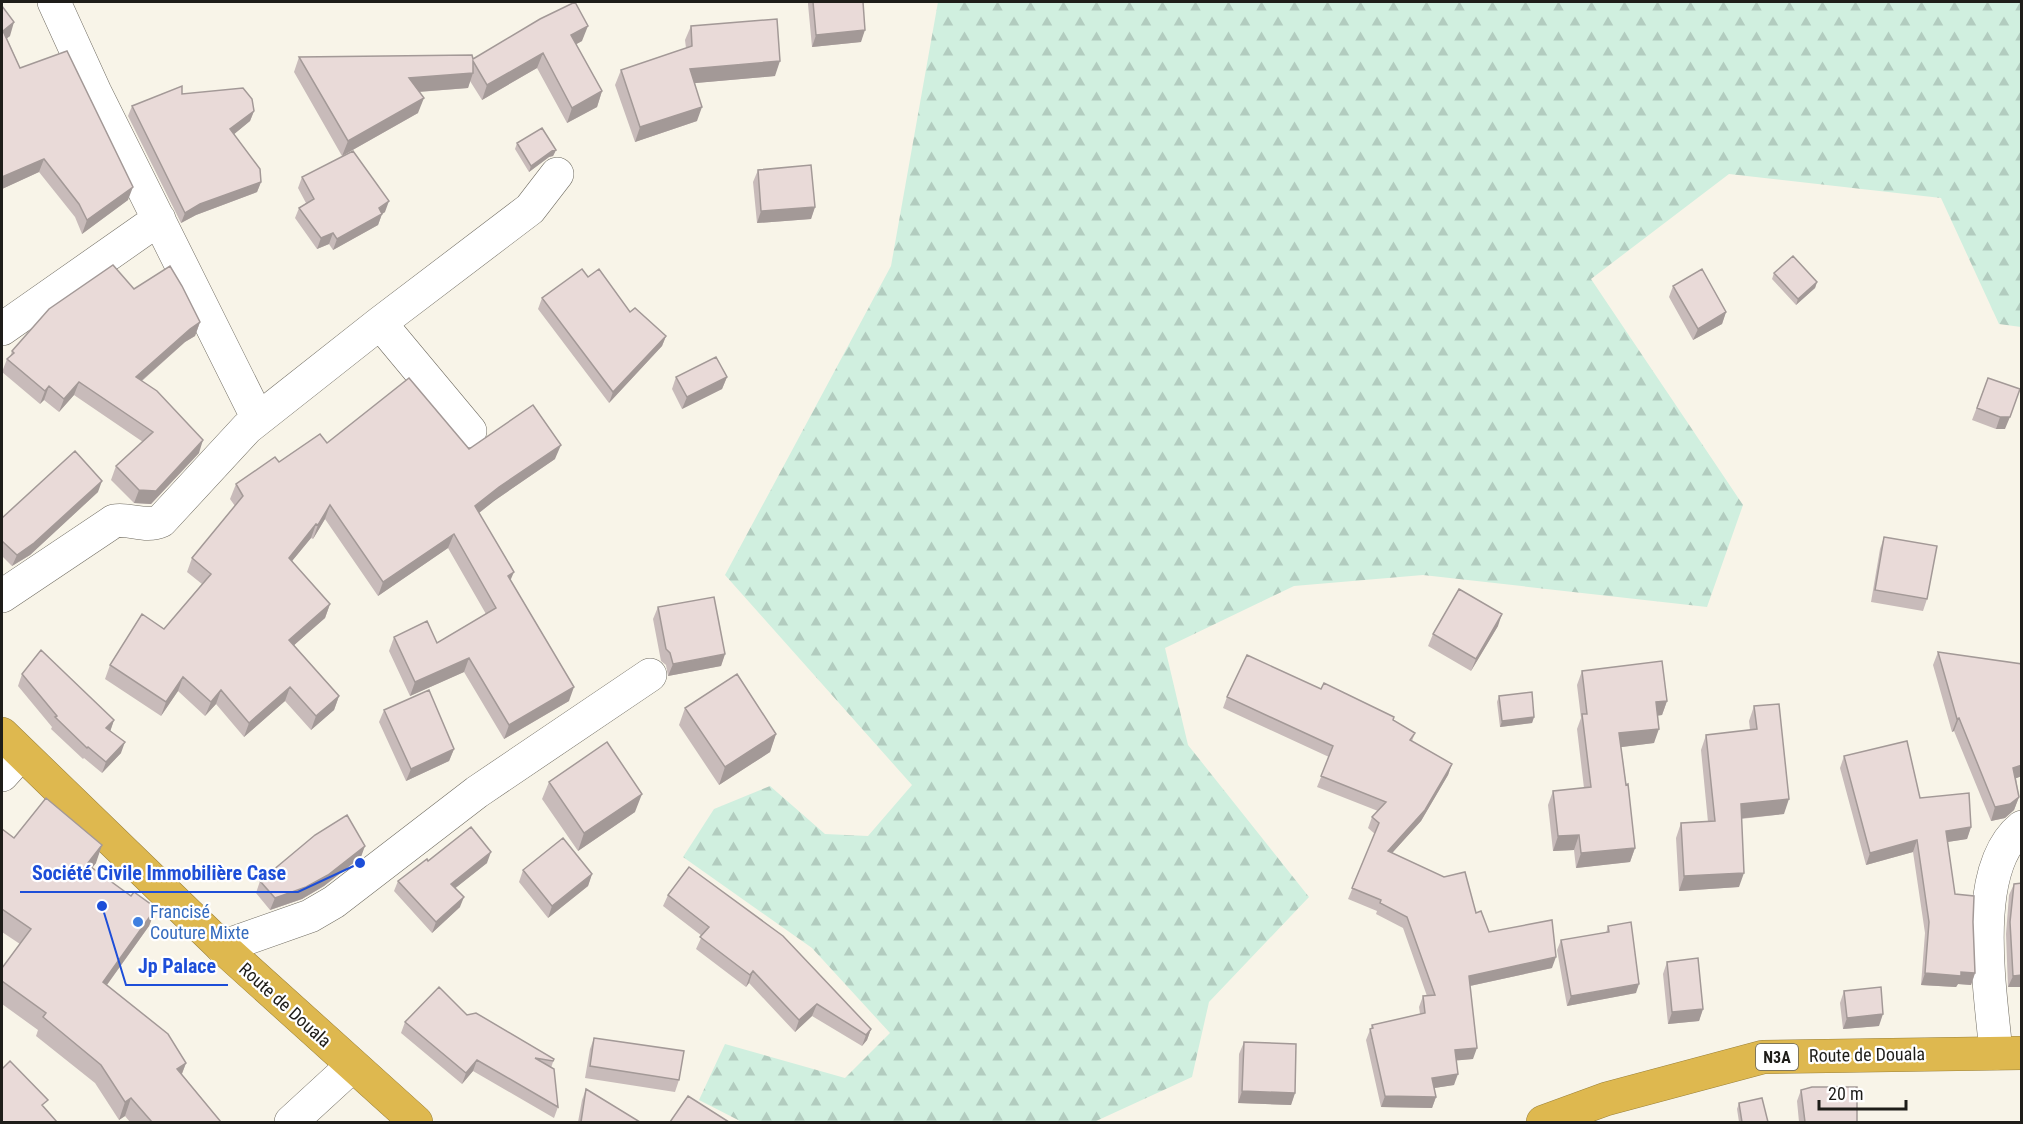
<svg xmlns="http://www.w3.org/2000/svg" width="2023" height="1124" font-family="'Roboto Condensed',sans-serif">
<defs>
<pattern id="forest-firs" width="22" height="20" patternUnits="userSpaceOnUse" patternTransform="scale(1.5)"><rect width="22" height="20" fill="#d0efdf"/><path d="M5 1l3.5 6h-7zM16 11l3.5 6h-7z" fill="#b2ccbf"/></pattern>
</defs>
<rect width="100%" height="100%" fill="#f8f4e8"/>
<path fill="url(#forest-firs)" d="M938,2H2021V327L1999,324L1941,198L1729,174L1591,279L1743,505L1707,607L1423,575L1294,586L1165,648L1188,745L1309,897L1209,1002L1192,1077L1094,1122H742L699,1100L725,1044L845,1078L890,1033L812,948L683,857L714,809L770,786L825,834L868,836L912,785L725,575L891,266Z"/>
<g fill="none" stroke-linecap="round" stroke-linejoin="round">
<g stroke="#706c62" stroke-width="34">
<path id="minor" d="M54,2L95,92L258,419
M380,323L470,431
M2,329L159,219
M2,596L114,521C130,518 145,528 161,521L247,428L380,323L530,209L557,174
M2,775L21,754
M222,947L310,916L334,902L477,792L650,675
M1996,1053C1991,993 1969,869 2022,827
M291,1122L352,1066"/>
</g>
<g stroke="#9b823c" stroke-width="34">
<path id="highway" d="M2,734L222,947L416,1122
M1543,1122L1606,1099L1763,1057L2022,1053"/>
</g>
<use href="#minor" stroke="#fff" stroke-width="33"/>
<use href="#highway" stroke="#deb84f" stroke-width="33"/>
</g>
<path fill="#c8bbba" d="M808,2H863L861,42L812,47L808,4Z
M2,6L10,36L7,38L20,68L128,200L82,234L75,217L39,172L2,189Z
M691,26L775,76L695,83L697,121L635,142L615,85L621,70L686,48L685,40Z
M582,41L576,44L602,91L597,107L567,123L537,68L482,100L470,81L468,88L419,92L418,113L342,156L294,72L299,57L473,59Z
M182,94L254,111L250,121L234,134L261,182L257,192L196,215L181,223L128,116L132,106Z
M517,143L556,150L553,156L549,157L529,172L515,149Z
M758,170L815,207L811,219L757,223L753,182Z
M302,177L385,212L382,214L378,225L333,250L329,244L317,249L295,218L299,208L306,203L298,188Z
M1774,273L1817,282L1815,288L1796,305L1772,279Z
M588,277L630,312L666,336L662,346L609,403L538,309L542,298Z
M1673,286L1726,312L1722,324L1693,340L1669,297Z
M134,289L200,322L195,336L185,342L142,381L199,453L151,504L134,503L111,480L116,466L143,442L74,395L59,412L44,400L40,404L2,372L7,359L10,357L12,351Z
M676,377H727L722,389L682,409L672,389Z
M1988,378L2005,429H1996L1972,420Z
M327,443L469,449L555,459L494,501L479,513L510,581L569,701L504,739L464,672L410,696L389,651L394,637L437,643L486,614L448,548L378,596L325,519L313,539L311,538L292,561L330,604L325,618L294,645L339,696L334,710L311,730L285,701L244,737L216,704L205,716L178,691L161,716L105,679L110,665L164,629L202,584L187,572L192,558L235,506L230,499L236,484L279,462Z
M98,492L30,555L12,566L2,556V518Z
M1884,537L1927,599L1923,611L1871,602L1880,549Z
M658,607L725,654L721,666L668,676L666,665L661,661L653,619Z
M1498,626L1471,671L1428,646L1433,634Z
M1938,652L2022,776L2016,778L2019,797L2014,810L2005,818L1991,821L1954,731L1952,732L1933,665Z
M1582,671L1667,701L1662,715L1657,716L1654,743L1621,747L1635,848L1630,862L1576,868L1574,850L1553,851L1548,805L1553,791L1584,788L1577,729L1581,718L1577,685Z
M22,674L114,720L110,731L121,753L102,773L84,758L83,759L51,729L52,727L18,686Z
M1499,696L1534,717L1532,723L1500,727L1497,702Z
M1227,697L1393,721L1415,733L1412,741L1452,764L1448,775L1421,821L1392,853L1476,913L1489,932L1552,968L1470,986L1473,1059L1457,1060L1454,1085L1434,1088L1436,1097L1432,1108L1381,1107L1366,1040L1372,1025L1420,1014L1419,1007L1423,996H1427L1403,928L1376,914L1377,911L1348,899L1375,834L1368,828L1372,817L1378,811L1317,787L1329,757L1223,708Z
M1754,706L1784,814L1741,819L1739,887L1679,891L1676,838L1681,823L1708,822L1701,750L1706,735L1750,730L1749,721Z
M685,708L776,734L770,752L719,785L679,725Z
M384,710L454,749L449,761L406,781L379,722Z
M1844,756L1971,827L1967,839L1947,842L1955,894L1973,922L1975,973L1971,985L1958,984L1956,987L1921,985L1925,933L1913,852L1866,865L1840,768Z
M549,782L635,812L578,851L542,799Z
M2,829L14,838L96,863L92,868L131,896L156,908L149,926L107,985L186,1063L182,1074L221,1122H130L125,1116L119,1120L95,1083L36,1036L38,1030L2,1004V968L20,944L2,932Z
M361,857L324,886L302,899L270,910L256,893L260,881Z
M428,861L487,863L455,888L460,907L432,933L394,891L398,881Z
M523,870L592,874L588,886L548,918L519,882Z
M2014,884L2022,987H2008L2006,934L2009,895Z
M668,895L871,1029L867,1040L862,1046L812,1016L795,1032L749,983L746,987L696,949L702,936L663,906Z
M1608,926L1636,993L1567,1006L1557,950L1561,940L1606,933Z
M1667,962L1703,1009L1699,1021L1668,1024L1663,974Z
M1844,991L1879,1026L1843,1029L1840,1003Z
M467,1015L554,1059L551,1068L558,1107L554,1118L473,1071L462,1084L401,1033L405,1022Z
M594,1038L679,1080L675,1092L585,1078L590,1049Z
M1244,1042L1295,1093L1291,1105L1238,1103L1239,1054Z
M586,1089L640,1122H578L582,1100Z
M1801,1090L1857,1122H1799L1797,1101Z
M1739,1103L1768,1122H1739L1737,1109Z"/>
<path fill="#a39997" d="M14,22L10,36L2,42L3,31Z
M588,26L582,41L566,50L571,35Z
M865,30L861,42L812,47L816,35Z
M543,53L537,68L482,100L487,85Z
M780,61L775,76L685,84L690,69Z
M473,73L468,88L403,93L409,78Z
M602,91L597,107L567,123L572,108Z
M424,98L418,113L342,156L348,141Z
M702,107L697,121L635,142L640,127Z
M254,111L250,121L227,140L230,129Z
M556,150L553,156L549,157L529,172L531,166L552,151Z
M44,159L39,172L2,189V177Z
M261,182L257,192L196,215L181,223L185,213L200,204Z
M133,187L128,200L82,234L87,220Z
M389,201L385,212L382,214L378,225L333,250L337,239Z
M815,207L811,219L757,223L761,211Z
M333,233L329,244L317,249L321,238Z
M1817,282L1815,288L1796,305L1798,299Z
M1726,312L1722,324L1693,340L1698,329Z
M200,322L195,336L185,342L131,390L136,377L190,329Z
M666,336L662,346L609,403L613,392Z
M727,377L722,389L682,409L687,397Z
M79,382L74,395L59,412L64,399Z
M49,386L44,400L40,404L45,391Z
M2000,417H2010L2005,429H1996Z
M203,440L199,453L151,504L134,503L139,490Z
M561,445L555,459L494,501L470,520L475,506L499,487Z
M102,481L98,492L30,555L12,566L17,555Z
M330,505L325,519L313,539L318,525Z
M316,524L311,538L283,572L289,558Z
M454,534L448,548L378,596L383,582Z
M514,572L508,586V576Z
M330,604L325,618L284,654L289,640Z
M1502,614L1498,626L1471,671L1476,659Z
M725,654L721,666L668,676L673,664Z
M469,658L464,672L410,696L415,682Z
M183,677L178,691L161,716L166,702Z
M290,687L285,701L244,737L249,723Z
M574,687L569,701L504,739L509,725Z
M221,690L216,704L205,716L211,702Z
M339,696L334,710L311,730L316,716Z
M1667,701L1662,715L1651,716L1656,702Z
M1534,717L1532,723L1500,727L1502,721Z
M1959,718L1954,731L1952,732L1957,719Z
M114,720L110,732L106,728Z
M1659,729L1654,743L1614,748L1619,733Z
M776,734L770,752L719,785L725,767Z
M125,742L121,753L102,773L106,762Z
M454,749L449,761L406,781L411,769Z
M1452,764L1448,775L1421,821L1384,862L1388,851Z
M2022,765V776L2009,781L2013,768Z
M642,794L635,812L578,851L584,833Z
M2019,797L2014,810L2005,818L1991,821L1995,807Z
M1789,799L1784,814L1735,819L1741,804Z
M1971,827L1967,839L1941,843L1946,831Z
M1579,835L1574,850L1553,851L1558,836Z
M1917,840L1913,852L1866,865L1870,853Z
M102,845L96,863L80,883L87,864Z
M365,846L361,857L324,886L302,899L270,910L275,898Z
M1635,848L1630,862L1576,868L1581,853Z
M491,852L487,863L448,894L451,884Z
M1744,873L1739,887L1679,891L1684,876Z
M592,874L588,886L548,918L552,906Z
M464,897L460,907L432,933L436,922Z
M156,908L149,926L96,1000L103,982Z
M1556,957L1552,968L1465,987L1469,976Z
M753,971L749,983L746,987L750,975Z
M1961,972L1975,973L1971,985L1958,984L1956,987L1921,985L1925,973Z
M2022,975V987H2008L2013,976Z
M1639,984L1636,993L1567,1006L1571,996Z
M817,1004L812,1016L795,1032L799,1020Z
M1703,1009L1699,1021L1668,1024L1672,1012Z
M1883,1014L1879,1026L1843,1029L1847,1018Z
M871,1029L867,1040L862,1046L866,1035Z
M1477,1048L1473,1059L1451,1061L1455,1050Z
M477,1060L473,1071L462,1084L466,1073Z
M186,1063L179,1081L177,1069Z
M1458,1074L1454,1085L1428,1089L1432,1078Z
M1242,1091L1295,1093L1291,1105L1238,1103Z
M1385,1096L1436,1097L1432,1108L1381,1107Z
M131,1098L125,1116L119,1120L125,1102Z"/>
<path fill="#e9dad8" stroke="#a39997" stroke-width="1.5" d="M575,2L588,26L571,35L602,91L572,108L543,53L487,85L473,61V73L409,78L424,98L348,141L299,57L472,55L473,59L540,19Z
M813,2H863L865,30L816,35Z
M2,6L14,22L3,31L20,68L67,51L133,187L87,220L79,204L44,159L2,177Z
M777,19L780,61L690,69L702,107L640,127L621,70L692,46L691,26Z
M182,86V94L243,88L252,99L254,111L230,129L260,169L261,182L200,204L185,213L132,106Z
M542,128L556,150L552,151L531,166L517,143Z
M353,151L389,201L379,208L382,214L337,239L333,233L321,238L299,208L314,199L302,177Z
M811,165L815,207L761,211L758,170Z
M1793,256L1817,282L1798,299L1774,273Z
M113,265L134,289L170,266L182,286L200,322L190,329L136,377L157,391L203,440L156,491L139,490L116,466L153,432L79,382L64,399L49,386L45,391L7,359L14,353L12,351L49,309Z
M582,269L588,277L599,269L630,312L635,308L666,336L613,392L542,298Z
M1702,269L1726,312L1698,329L1673,286Z
M716,357L727,377L687,397L676,377Z
M409,378L469,449L533,405L561,445L499,487L475,506L514,572L508,576L574,687L509,725L469,658L415,682L394,637L427,621L437,643L496,608L454,534L383,582L330,505L318,525L316,524L289,558L330,604L289,640L339,696L316,716L290,687L249,723L221,690L211,702L183,677L166,702L110,665L142,614L164,629L211,574L192,558L243,496L236,484L275,457L279,462L320,434L327,443Z
M1988,378L2020,389L2010,417H2000L1977,408Z
M75,451L102,481L34,543L17,555L2,541V518Z
M1884,537L1937,546L1927,599L1875,590Z
M1459,589L1502,614L1476,659L1433,634Z
M714,597L725,654L673,664L670,653L666,649L658,607Z
M41,650L114,720L106,728L125,742L106,762L88,747L87,748L55,717L57,716L22,674Z
M1938,652L2022,664V765L2013,768L2019,797L2010,804L1995,807L1959,718L1957,719Z
M1247,655L1321,689L1324,683L1394,717L1393,720L1415,733L1410,740L1452,764L1425,810L1388,851L1444,877L1465,872L1476,913L1481,911L1489,932L1552,920L1556,957L1469,976L1477,1048L1455,1050L1458,1074L1432,1078L1436,1097L1385,1096L1370,1029L1373,1028L1372,1025L1425,1013L1423,996L1435,995L1407,917L1380,903L1381,900L1352,888L1379,823L1372,817L1386,802L1321,776L1333,746L1227,697Z
M1662,661L1667,701L1656,702L1659,729L1619,733L1626,785L1628,784L1635,848L1581,853L1579,835L1558,836L1553,791L1591,787L1582,714H1587L1582,671Z
M737,674L776,734L725,767L685,708Z
M429,690L454,749L411,769L384,710Z
M1532,692L1534,717L1502,721L1499,696Z
M1779,704L1789,799L1741,804L1744,873L1684,876L1681,823L1715,821L1706,735L1757,729L1754,706Z
M1907,741L1920,798L1969,793L1971,827L1946,831L1955,894L1974,896L1973,922L1975,973L1961,972V976L1925,973L1929,922L1917,840L1870,853L1844,756Z
M607,742L642,794L584,833L549,782Z
M46,798L102,845L87,864L131,896L134,892L156,908L103,982L168,1034L186,1063L177,1069L221,1122H152L131,1098L125,1102L101,1065L43,1017L46,1013L2,981V968L31,929L2,909V829L14,838Z
M347,815L365,846L328,875L306,887L275,898L260,881L315,835Z
M471,827L491,852L451,884L464,897L436,922L398,881L427,859L428,861Z
M563,838L592,874L552,906L523,870Z
M689,867L783,936L871,1029L866,1035L817,1004L799,1020L753,971L750,975L700,937L709,927L668,895Z
M2022,883V975L2013,976L2010,922L2014,884Z
M1631,922L1639,984L1571,996L1561,940L1609,932L1608,926Z
M1698,958L1703,1009L1672,1012L1667,962Z
M439,987L467,1015L476,1013L554,1059L553,1061L535,1058L554,1069L558,1107L477,1060L466,1073L405,1022Z
M1881,987L1883,1014L1847,1018L1844,991Z
M594,1038L684,1051L679,1080L590,1066Z
M1244,1042L1296,1044L1295,1093L1242,1091Z
M10,1061L48,1100L42,1105L57,1122H2V1069Z
M1812,1087H1857V1122H1805L1801,1090Z
M586,1089L640,1122H581Z
M688,1096L729,1122H670Z
M1762,1098L1768,1122H1742L1739,1103Z"/>
<circle fill="#3f7fe0" stroke="#fff" stroke-width="2" cx="138" cy="922" r="6"/>
<g text-anchor="middle" stroke-width="4.5" stroke-linejoin="round" paint-order="stroke">
<rect fill="#fff" stroke="#62615e" stroke-width="1.5" x="1756" y="1044" width="42" height="26" rx="4.5"/>
<g font-size="16" font-weight="bold" fill="#1e1d19">
<text x="1777" y="1063">N3A</text>
</g>
<g font-size="18" fill="#366cbe" stroke="#fff" text-anchor="start">
<text x="150" y="918">Francisé<tspan x="150" dy="21">Couture Mixte</tspan></text>
</g>
<g font-size="18" fill="#1e1d19" stroke="#fff">
<text transform="translate(285 1005) rotate(42)" y="6">Route de Douala</text>
<text transform="translate(1867 1055) rotate(-1)" y="6">Route de Douala</text>
</g>
</g>
<path fill="none" stroke="#1d4ed8" stroke-width="2" d="M360 863L298 892H20M102 906L126 985H228"/>
<g fill="#1d4ed8" stroke="#fff" stroke-width="2">
<circle cx="360" cy="863" r="6"/>
<circle cx="102" cy="906" r="6"/>
</g>
<g font-size="20" text-anchor="middle" font-weight="bold" fill="#1d4ed8" stroke="#fff" stroke-width="4.5" stroke-linejoin="round" paint-order="stroke">
<text x="159" y="880">Société Civile Immobilière Case</text>
<text x="177" y="973">Jp Palace</text>
</g>
<rect width="2023" height="1124" fill="none" stroke="#1e1d19" stroke-width="6"/>
<path d="M1819 1100v9h87v-9" fill="none" stroke="#1e1d19" stroke-width="3"/>
<text x="1828" y="1100" font-size="18" fill="#1e1d19" stroke="#ffffff" stroke-width="4.5" paint-order="stroke">20 m</text>
</svg>
